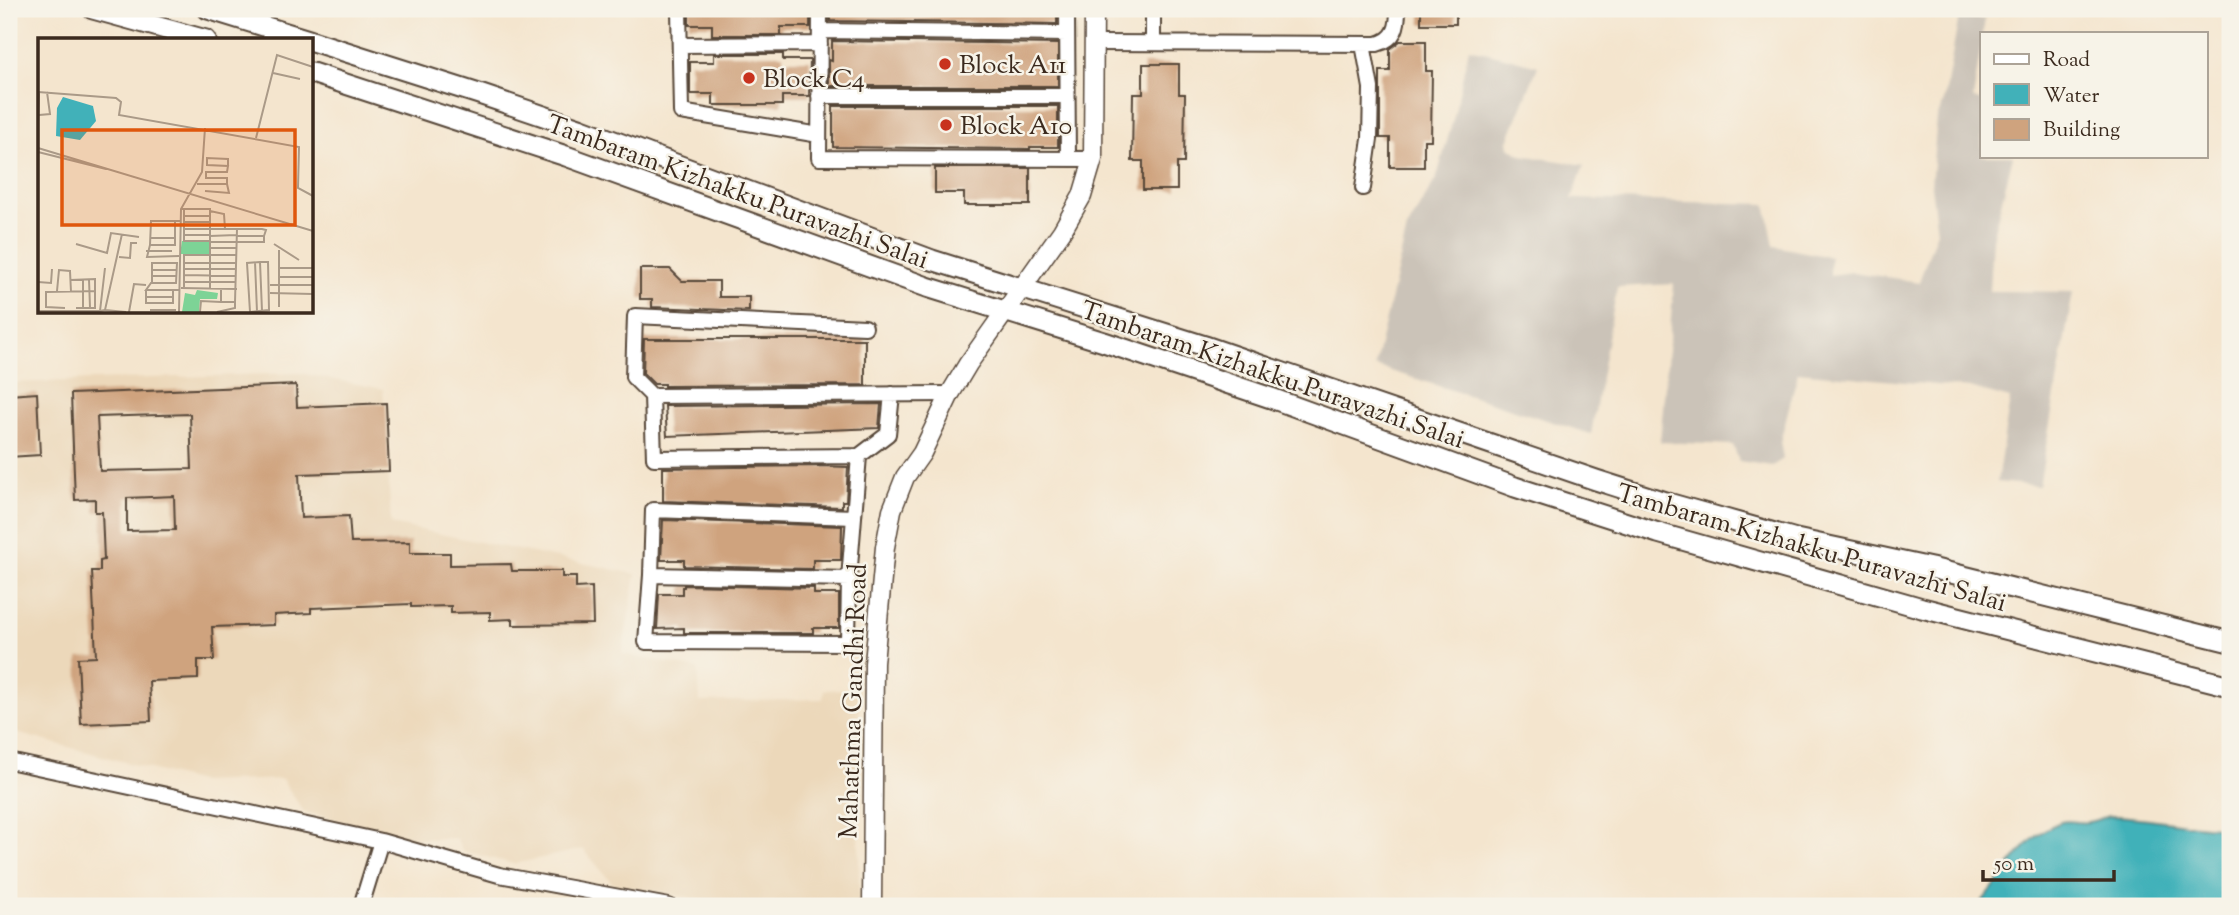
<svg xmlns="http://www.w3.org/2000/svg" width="2239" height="915" font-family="'Sorts Mill Goudy',serif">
<rect width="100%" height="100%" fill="#f7f3e8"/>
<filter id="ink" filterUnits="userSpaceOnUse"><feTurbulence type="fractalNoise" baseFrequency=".0143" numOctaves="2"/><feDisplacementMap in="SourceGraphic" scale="14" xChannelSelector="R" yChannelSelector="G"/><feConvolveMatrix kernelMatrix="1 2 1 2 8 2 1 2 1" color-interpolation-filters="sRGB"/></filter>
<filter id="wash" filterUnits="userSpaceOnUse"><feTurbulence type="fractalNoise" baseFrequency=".00686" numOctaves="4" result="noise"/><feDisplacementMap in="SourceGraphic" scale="28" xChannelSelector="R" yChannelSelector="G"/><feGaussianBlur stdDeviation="1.57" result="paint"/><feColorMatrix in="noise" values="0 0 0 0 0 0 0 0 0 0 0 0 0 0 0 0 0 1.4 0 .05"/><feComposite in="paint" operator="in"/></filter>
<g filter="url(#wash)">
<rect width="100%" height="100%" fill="#f4e5ce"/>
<path fill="#ecd8ba" d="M299,373L383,389L391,524L636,574L622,654L698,669L700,702L823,699L824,690L859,689V906L844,903H823L822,906H737L613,884L583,849L514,864L463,851L456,838L416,839L304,812L282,779L199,782L9,731V383Z"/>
<path fill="#cbc3b8" d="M1959,16L1985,19L1973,99L1982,102V156H2013L1992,239L1989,291L2073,292L2039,486L1997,482L2010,399L1970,388L1798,372L1780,442L1783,459L1772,466L1739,461L1733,445L1660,442L1674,284L1617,287L1591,434L1375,366L1407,229L1437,177L1454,116L1469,48L1538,66L1508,141L1509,147L1521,155L1584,165L1572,199L1766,204L1774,246L1830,257V275L1852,272L1919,282L1937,231L1931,186L1937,118L1944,101Z"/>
<path fill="#41b1b9" stroke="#3e6e6c" stroke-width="2" d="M2109,816C2150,816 2189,828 2230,827V906H1978C2004,878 2023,836 2061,822C2070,819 2079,824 2088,822C2095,821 2102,818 2109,816Z"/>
<g id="blocks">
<path fill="#cfa37e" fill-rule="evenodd" d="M689,9H810V27H781V35H712V25H689Z
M830,9H1057V24L830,21Z
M1421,9H1456V24H1421Z
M832,41L1058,44V86H829V60L832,61Z
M1400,41H1426V71H1432L1431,140H1424V167H1390V138H1380V71H1390V49Z
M714,54H783V60H810L809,96H782V105H713V94H690V62H714Z
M1143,64H1179V94H1185L1184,163H1177V190H1143V161H1132L1133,94H1143Z
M833,106H1058V147H1030V149L833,147Z
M935,168H1030V205H964V193H935Z
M640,269H670L682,281H719V297H749V311L652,307V299H640Z
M644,339H865V385L664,386V384H654L643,373Z
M296,385L297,407L386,403L389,471L299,474L301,518L349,516L351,543L410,542V553H450V565L511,564L512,571H562V577H576V588L592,587L593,624L513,625V619L490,620V612L451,613V606L411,607V604L311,608V613L274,615V625L212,627L214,660H198V679L149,681L151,721L81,724L78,658L96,657L92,571H100V561L104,560L102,512H95V499L75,500L71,394ZM190,414L192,469L100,471L97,417ZM174,496L175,530L127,531V498Z
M37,393L40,455L9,457V395Z
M881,404L879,428L667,436L665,406Z
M820,466L848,467L846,501H842V507L663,501V468Z
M663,520L842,526L841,560H813V569L684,566V560H661Z
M684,585L814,588V594H839V628H813V633H684V628L657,629L659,594H682V587H684Z"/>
</g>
</g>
<g filter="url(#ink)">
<use href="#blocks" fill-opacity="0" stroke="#574638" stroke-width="2"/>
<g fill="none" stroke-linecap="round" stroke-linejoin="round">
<g stroke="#574638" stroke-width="18">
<path id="minor" d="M679,9L681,112L819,135
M820,9L819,158L1093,159
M1067,9L1068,159
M1153,9V42
M820,31L1067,34
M1094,43L1377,44C1396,39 1398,26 1398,9
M1363,44L1371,88L1370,139L1363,188
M680,45L820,44
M819,96H1067
M652,396L633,377L635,316L865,327
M859,456L888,434L892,394
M651,575L646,642L848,643L849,579L651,575L653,510L854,517L859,456L654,458L652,396L950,394
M849,579L854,517
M9,761L381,841L499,875L669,906
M361,906L381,841"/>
</g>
<g stroke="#574638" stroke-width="21">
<path id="tertiary" d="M872,906L874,663L885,547L892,510L905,477L922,453L950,394L968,364L1062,231L1082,196L1093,159L1094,9"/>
</g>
<g stroke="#574638" stroke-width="23">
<path id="secondary" d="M93,9L206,40
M208,9L309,40
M312,41L479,94L579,128L932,260L1205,346L1596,480L1668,503L1796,539L1931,568L2230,642
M312,73L566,156L927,287L1104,342L1271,398L1515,487L1658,533L1922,608L2230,686"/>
</g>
<use href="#minor" stroke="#fff" stroke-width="14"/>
<use href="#tertiary" stroke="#fff" stroke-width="18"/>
<use href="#secondary" stroke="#fff" stroke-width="19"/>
</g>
</g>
<g fill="#c8321e" stroke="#f7f3e8" stroke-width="2.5">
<circle cx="945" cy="64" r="7"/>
<circle cx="749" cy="78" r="7"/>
<circle cx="946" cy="125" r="7"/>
</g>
<g text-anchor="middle" stroke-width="5" stroke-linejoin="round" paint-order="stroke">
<g font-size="26" fill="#3b2a1e" stroke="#f7f3e8" text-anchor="start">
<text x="959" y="73">Block A11</text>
<text x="763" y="87">Block C4</text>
<text x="960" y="134">Block A10</text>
</g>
<g font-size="26" fill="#3b2a1e" stroke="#f7f3e8">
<text transform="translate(738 191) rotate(20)" y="9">Tambaram Kizhakku Puravazhi Salai</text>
<text transform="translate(1273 374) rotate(19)" y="9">Tambaram Kizhakku Puravazhi Salai</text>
<text transform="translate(1812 547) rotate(16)" y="9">Tambaram Kizhakku Puravazhi Salai</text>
<text transform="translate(852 701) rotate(-88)" y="9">Mahathma Gandhi Road</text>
</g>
</g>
<g transform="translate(38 38)">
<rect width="275" height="275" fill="#f4e5ce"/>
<path d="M144,203H171V216H142ZM159,252L180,255L179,261H162L161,274H144L147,255L157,257Z" fill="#7dd396"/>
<path d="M25,59L55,68L58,83L42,102L18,98L19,70Z" fill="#41b1b9"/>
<path fill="none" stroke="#aa9a88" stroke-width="2" d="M235,35L262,41M0,54L78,60L83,64L81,77L261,109L260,150L275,158M1,77L12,76L9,54M0,84L1,54M218,100L239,17L275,29M0,110L275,193M0,114L68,131M159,146H189V140H168V134H189L190,128L169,127V120L190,121V128M167,153L191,155L189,146M143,171H172V251M146,171V203H172M172,173L186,176L187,191M146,178H172M137,183V207H112L113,183H143M146,184H172M146,191H224L228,192L226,198M146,197H172M172,198L198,197M112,200H137M172,204H198M198,204H226V198H198M38,206L69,215L73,195L101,199M236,206L261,222M112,207L109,219L141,218M172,210H198M108,213H134M81,219L92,220L93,205H99M217,224L219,274M222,224H230L231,272L212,274L209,225ZM222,224L224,273M146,225H198M242,230H275M146,231H198M114,232H139M146,237L198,238M114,238H139M241,239H275M45,241V270M51,241L52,270M32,242L57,241V270H38M0,244L13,245L14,231M146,244H198M114,245V225H139L138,245H113L108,252H141M232,247H275M146,249V217H198M143,250L199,251M183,251V264H197L199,191M108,252V265H135V252M19,253L21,232L32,233L33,254M232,255L275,256M109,259H135M241,269V212M27,270L8,269V254L57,253M67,272L88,274M112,272H138M0,273H62M62,273L67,272L84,196M62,273L67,230M91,274L96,246L108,247M141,274L143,171L164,134L167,90M162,274L163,263L183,264M179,274L197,270V264"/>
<path fill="#df570d" fill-opacity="0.15" stroke="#df570d" stroke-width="3.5" d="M24,92H257V187H24Z"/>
<rect width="275" height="275" fill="none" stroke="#3b2a1e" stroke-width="3.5"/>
</g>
<rect width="2239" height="915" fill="none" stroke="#f7f3e8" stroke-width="35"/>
<rect x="1980" y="32" width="228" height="126" fill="#f7f3e8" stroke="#aca397" stroke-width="2"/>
<rect x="1994" y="54" width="35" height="10" fill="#ffffff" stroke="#aca397" stroke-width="2"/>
<text x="2043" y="66" font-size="21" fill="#3b2a1e">Road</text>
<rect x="1994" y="84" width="35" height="21" fill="#41b1b9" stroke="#aca397" stroke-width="2"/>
<text x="2043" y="102" font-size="21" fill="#3b2a1e">Water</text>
<rect x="1994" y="119" width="35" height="21" fill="#cfa37e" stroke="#aca397" stroke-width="2"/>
<text x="2043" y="136" font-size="21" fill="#3b2a1e">Building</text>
<path d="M1983 870v10h131v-10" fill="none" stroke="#3b2a1e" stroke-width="3.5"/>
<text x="1994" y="870" font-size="21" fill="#3b2a1e" stroke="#f7f3e8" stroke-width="5" paint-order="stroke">50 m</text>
</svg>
